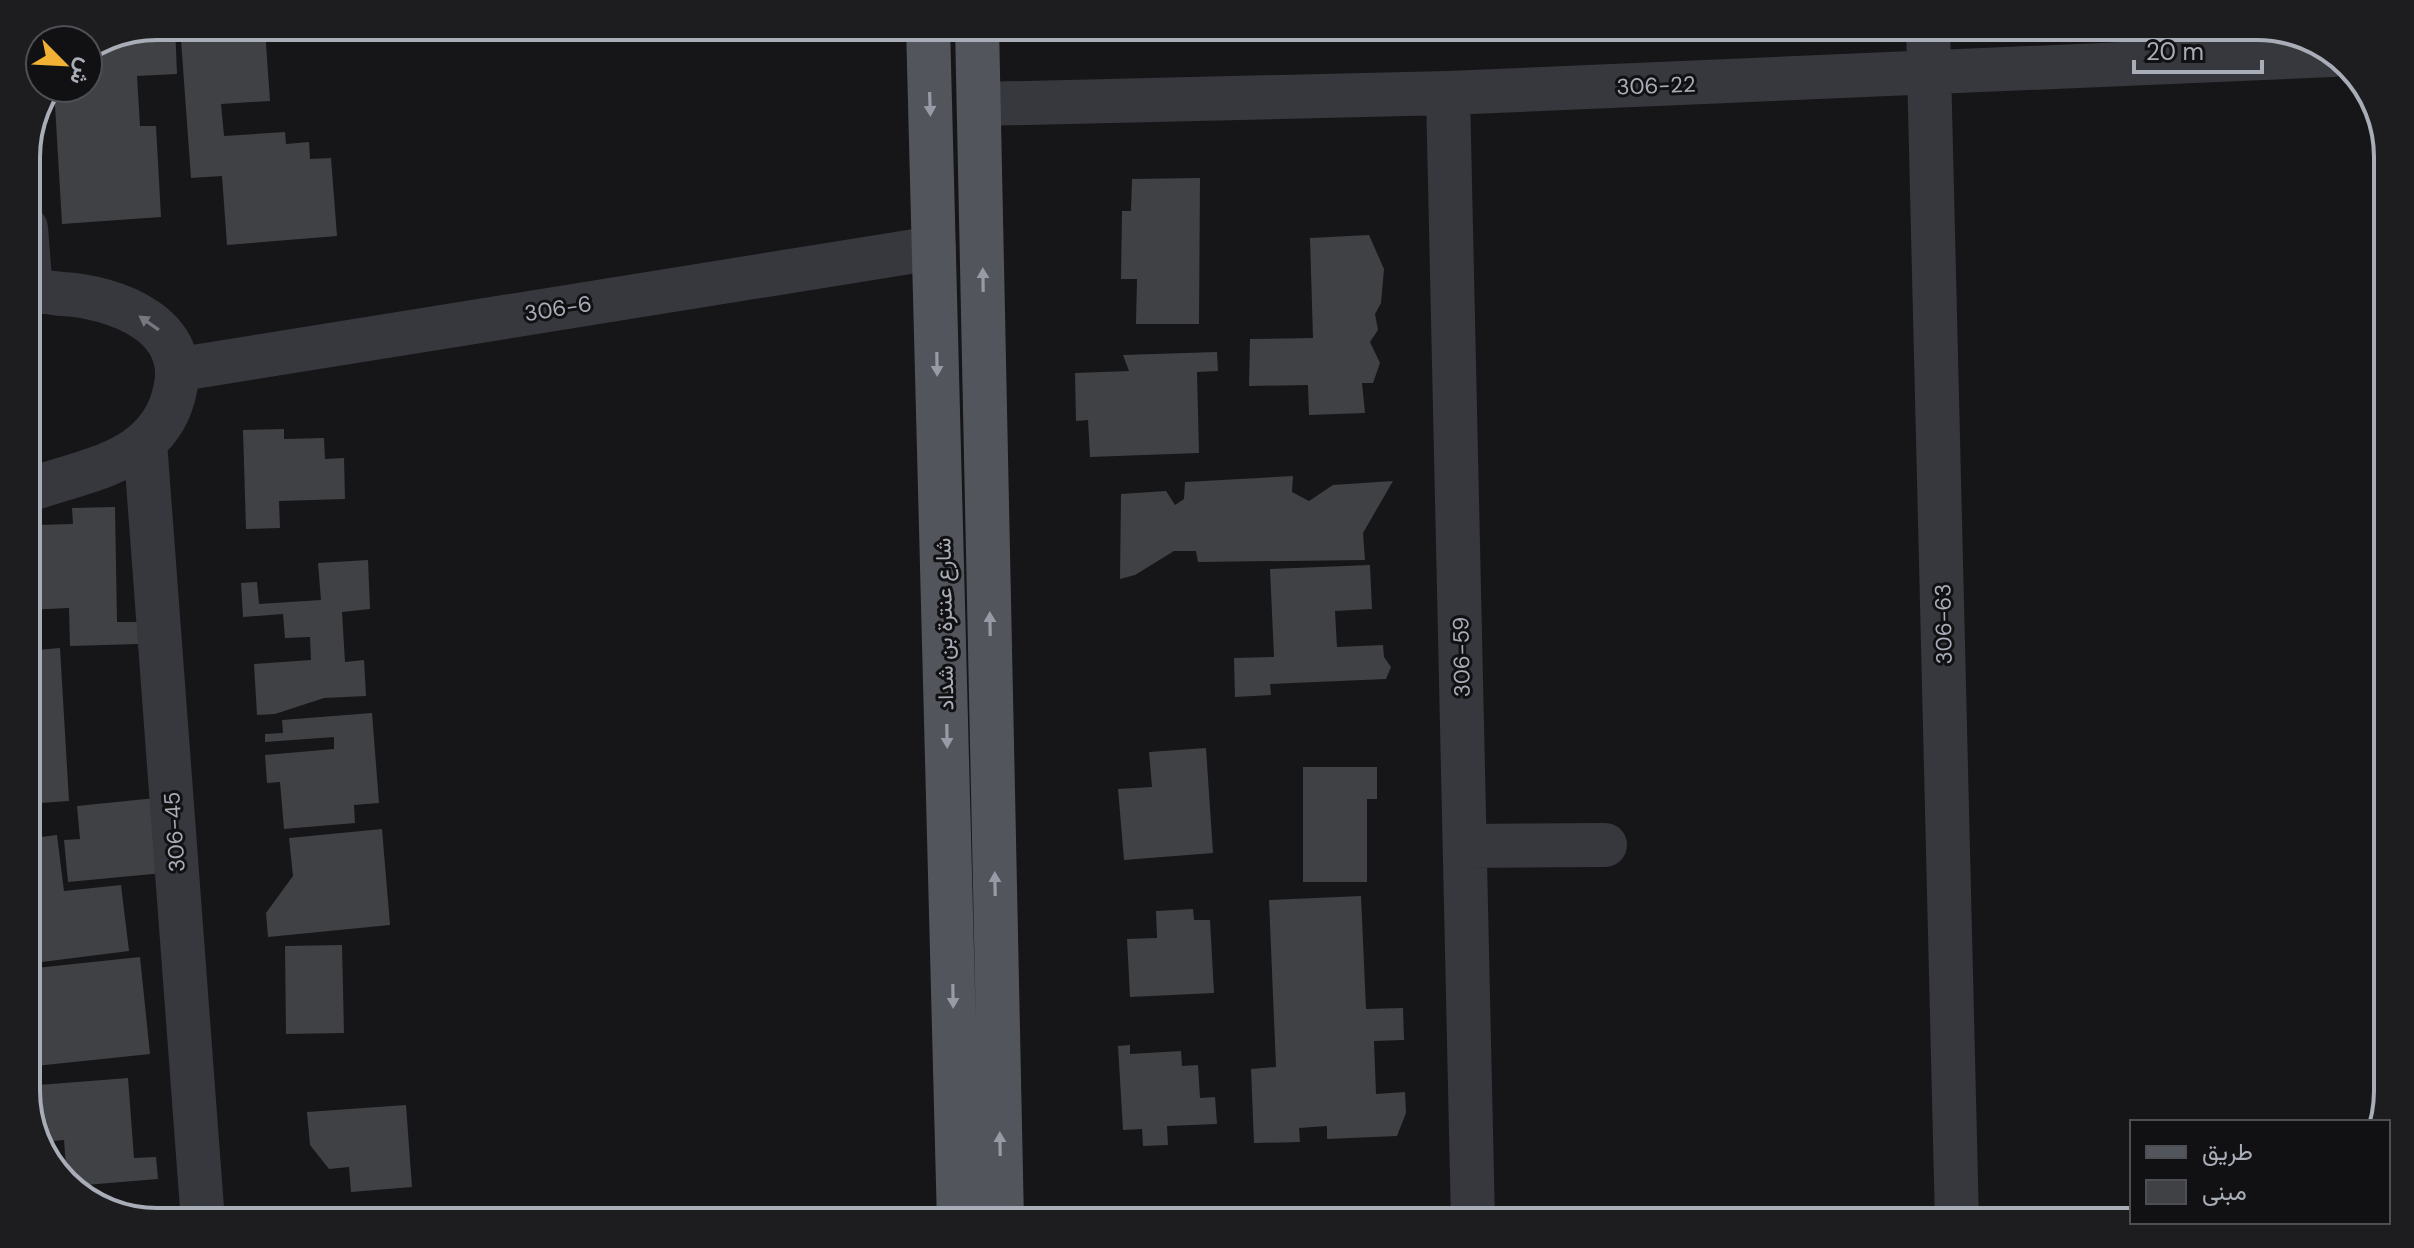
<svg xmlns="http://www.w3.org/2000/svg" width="2414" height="1248" font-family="'DM Sans',Vazirmatn,sans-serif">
<rect width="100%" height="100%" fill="#161618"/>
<path fill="#404145" d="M157,26H175L177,74L137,76L140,126H156L161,217L62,224L54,88H88V54Z
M180,26H206L207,34L265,30L270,101L221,104L224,136L285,132L286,144L309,142L310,159L331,158L337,236L227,245L222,176L191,178Z
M1200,178L1199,324H1136L1137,279H1121L1122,211H1131L1132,179Z
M1369,235L1384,269L1381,303L1375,314L1378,330L1370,342L1380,363L1373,383H1362L1365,413L1309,415L1308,385L1249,386L1250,339L1313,338L1310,238Z
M1217,352L1218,371L1197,372L1199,453L1090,457L1088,420L1076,421L1075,373L1129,371L1123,355Z
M284,429V439L324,438L325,459L344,458L345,499L279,501L280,528L246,529L243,430Z
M1293,476L1292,492L1309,501L1333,485L1393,481L1363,533L1365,560L1198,562L1196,551H1174L1135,575L1120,579L1121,494L1166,491L1175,505L1184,499L1185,482Z
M115,507L117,622H138L139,644L70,646L69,608L26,610V546H36L35,525L73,524L72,508Z
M368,560L370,609L342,612L345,662L364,660L366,696L324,698L275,714L257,715L254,664L311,660L310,637L285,638L283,614L243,617L241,583L257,582L259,604L321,600L318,563Z
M1370,565L1372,609L1335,611L1337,647L1383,645L1384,657L1391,667L1386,679L1270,684L1271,695L1235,697L1234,658L1274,657L1270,569Z
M60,648L69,801L26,804V651Z
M372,713L379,803L354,805L355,823L284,829L280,782L267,783L265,755L334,749V737L265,742V734L283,733L282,720Z
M1206,748L1213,853L1124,860L1118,789L1152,787L1149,752Z
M1303,767H1377V799H1367V882H1303Z
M156,798L163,873L68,882L64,840L80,839L77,806Z
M382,829L390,925L268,937L266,913L293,876L289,838Z
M57,835L64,891L121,885L129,951L26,964V839Z
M1361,896L1366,1009L1403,1008L1404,1040L1374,1041L1376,1094L1405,1092L1406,1113L1397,1136L1327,1139V1126L1299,1128L1300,1142L1254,1143L1251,1069L1276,1067L1269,900Z
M1193,909L1194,920H1210L1214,993L1130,997L1127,939L1157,938L1156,911Z
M342,945L344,1033L286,1034L285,946Z
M140,957L150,1054L26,1067V969Z
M1130,1045V1054L1181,1051L1182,1066L1198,1065L1200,1098L1215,1097L1217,1124L1167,1126L1168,1145L1143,1146L1142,1129L1123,1130L1118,1046Z
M128,1078L134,1158L156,1157L158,1179L73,1186L67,1180L64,1140L41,1142L26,1100V1086Z
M406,1105L412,1187L351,1192L349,1167L329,1169L310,1145L307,1112Z
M1142,1214L1174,1216L1173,1222H1142Z"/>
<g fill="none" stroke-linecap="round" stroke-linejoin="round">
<path stroke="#37383d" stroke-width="44" d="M1928,26L1957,1222
M1448,93L1473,1222
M979,104L1448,93L2332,55
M26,228L31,292
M26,293C38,290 51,293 63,294C115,297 191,325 175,390C171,410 161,428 145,442C117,467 73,475 38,487H26
M181,369L934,248
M145,442L203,1222
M1465,846L1605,845"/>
<path stroke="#53555c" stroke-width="44" d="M928,26L959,1222
M977,26L1002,1222"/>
</g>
<defs><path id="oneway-solid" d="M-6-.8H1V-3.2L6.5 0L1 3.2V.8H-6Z" transform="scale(2)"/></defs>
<g fill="#979ba6">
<use href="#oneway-solid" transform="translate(930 104) rotate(88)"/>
<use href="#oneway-solid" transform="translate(983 280) rotate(-91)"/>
<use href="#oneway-solid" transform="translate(937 364) rotate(89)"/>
<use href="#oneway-solid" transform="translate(990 624) rotate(-91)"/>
<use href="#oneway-solid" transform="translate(947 736) rotate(89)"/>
<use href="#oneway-solid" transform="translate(995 884) rotate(-91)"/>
<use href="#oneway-solid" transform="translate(953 996) rotate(89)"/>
<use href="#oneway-solid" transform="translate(1000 1144) rotate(-91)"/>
</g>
<use fill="#757881" href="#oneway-solid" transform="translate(149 323) rotate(-145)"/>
<g text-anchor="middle" stroke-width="6" stroke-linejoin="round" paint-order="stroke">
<g font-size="22" fill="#a8adb8" stroke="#111113">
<text transform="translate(1656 85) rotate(-2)" y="8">306-22</text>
<text transform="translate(558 308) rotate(-9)" y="8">306-6</text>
<text transform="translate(944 624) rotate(-91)" y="8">شارع عنترة بن شداد</text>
<text transform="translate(1943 624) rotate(-91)" y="8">306-63</text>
<text transform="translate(1461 657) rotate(-91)" y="8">306-59</text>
<text transform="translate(174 832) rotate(-94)" y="8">306-45</text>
</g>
</g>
<path d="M0 0H2414V1248H0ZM157 40H2257A117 117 0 0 1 2374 157V1091A117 117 0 0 1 2257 1208H157A117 117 0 0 1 40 1091V157A117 117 0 0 1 157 40Z" fill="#1d1d20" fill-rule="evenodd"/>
<path fill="none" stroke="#a8adb8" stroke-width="4" d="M157 40H2257A117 117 0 0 1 2374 157V1091A117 117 0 0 1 2257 1208H157A117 117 0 0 1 40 1091V157A117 117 0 0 1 157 40Z"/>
<rect x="2130" y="1120" width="260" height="104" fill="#111113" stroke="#4d4f55" stroke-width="2"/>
<rect x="2146" y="1146" width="40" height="12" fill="#53555c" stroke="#4d4f55" stroke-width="2"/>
<text x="2202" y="1160" font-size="24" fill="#a8adb8">طريق</text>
<rect x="2146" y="1180" width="40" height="24" fill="#404145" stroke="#4d4f55" stroke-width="2"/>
<text x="2202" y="1200" font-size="24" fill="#a8adb8">مبنى</text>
<g transform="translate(64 64) rotate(114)"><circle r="38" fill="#111113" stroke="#4d4f55" stroke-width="2"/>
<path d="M0-6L14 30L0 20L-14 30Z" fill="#f2b134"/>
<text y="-12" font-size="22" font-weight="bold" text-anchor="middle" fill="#a8adb8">ش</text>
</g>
<path d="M2134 60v12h128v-12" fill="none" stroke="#a8adb8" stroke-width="4"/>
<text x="2146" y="60" font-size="24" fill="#a8adb8" stroke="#111113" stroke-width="6" paint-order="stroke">20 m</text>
</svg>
